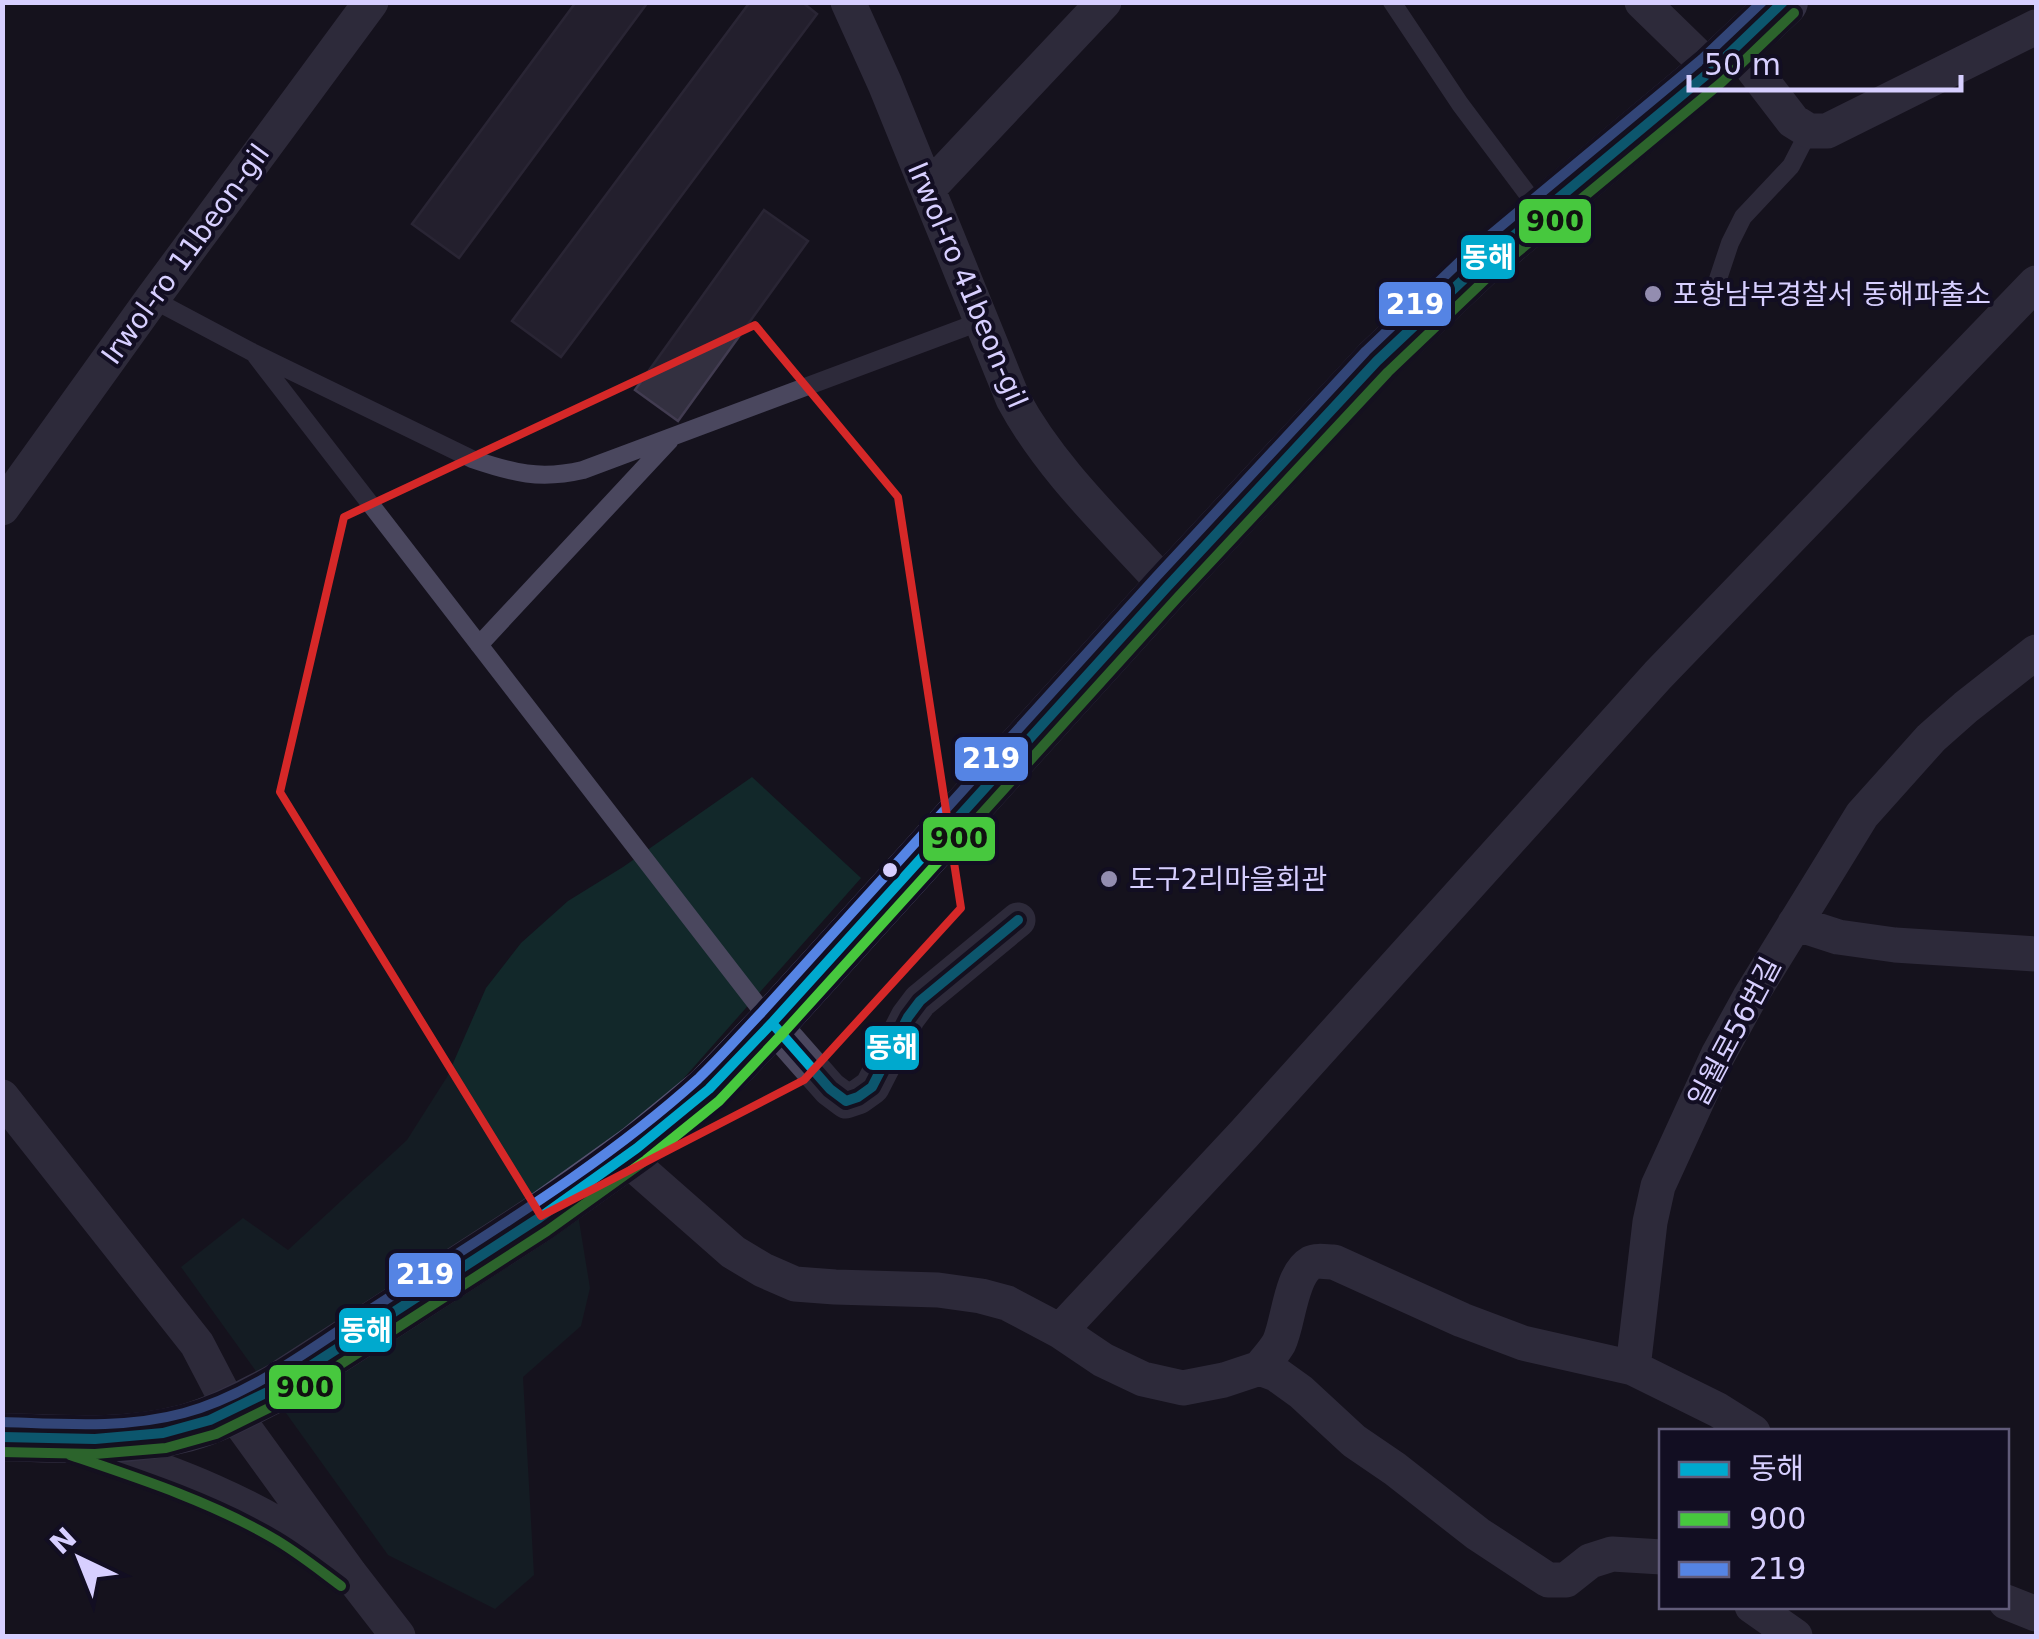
<svg xmlns="http://www.w3.org/2000/svg" width="2039" height="1639" font-family="'DejaVu Sans','Noto Sans KR',sans-serif">
<rect width="100%" height="100%" fill="#15121d"/>
<path fill="#12282a" d="M752,777L861,878L653,1113L572,1178L590,1288L581,1326L523,1377L534,1575L495,1609L388,1555L181,1267L243,1218L288,1250L407,1140L447,1077L486,988L521,943L568,901L623,867Z"/>
<path fill="#333040" stroke="#423c51" stroke-width="2.5" d="M576,2H648L459,258L412,224Z
M750,2H802L817,14L561,357L512,321Z
M764,210L808,241L678,421L635,390Z"/>
<g fill="none" stroke-linecap="round" stroke-linejoin="round">
<path stroke="#4a475e" stroke-width="18" d="M1392,2L1460,104L1541,212
M1716,285L1730,243L1743,217L1791,166L1809,131
M152,299L252,352L472,459C513,473 540,480 583,470L982,321
M256,356L769,1020
M479,645L670,440"/>
<path stroke="#4a475e" stroke-width="35" d="M848,2L885,84L1013,399C1051,470 1113,527 1167,587
M1642,2L1712,70
M1737,48L1793,121L1809,131H1827L2036,27
M928,189L1104,2
M2,508L152,299L371,2
M1795,923L1838,937L1895,945L2036,954
M772,1023L830,1089L846,1101L858,1097L872,1087L908,1017L920,1001L1018,920
M2,1097L197,1344L232,1411L350,1574L398,1636
M625,1157L733,1252L763,1270L795,1284L835,1287L938,1290L981,1296L1007,1303L1060,1331L1103,1360L1143,1379L1183,1388L1224,1380L1260,1368L1276,1374L1301,1392L1354,1441L1395,1469L1478,1534L1548,1580H1566L1590,1561L1612,1554L1662,1557
M1060,1331L1244,1134L1658,675L2036,283
M1260,1368C1266,1360 1274,1352 1279,1343C1289,1322 1290,1275 1311,1263C1317,1260 1327,1262 1334,1262L1462,1320L1523,1343L1633,1368
M1753,1432L1718,1410L1633,1368L1650,1222L1658,1186L1718,1055L1750,997L1862,815L1931,738L1966,707L2036,652
M90,1446C173,1473 257,1504 327,1557
M2006,1602L2036,1614
M1752,1606L1795,1636"/>
<path stroke="#565371" stroke-width="48" d="M2,1437C64,1439 126,1444 186,1428C219,1419 248,1402 278,1387L539,1218L637,1148L709,1089L772,1023L1167,587L1377,361L1481,263L1712,70L1784,2"/>
<g stroke="#120e22" stroke-width="18">
<path id="bus-1" d="M772,1023L830,1089L846,1101L858,1097L872,1087L908,1017L920,1001L1018,920
M2,1437L95,1439L163,1433L210,1420L278,1387L539,1218L637,1148L709,1089L772,1023L1167,587L1377,361L1481,263L1712,70L1783,2"/>
</g>
<g stroke="#120e22" stroke-width="18">
<path id="bus-2" d="M2,1452L95,1454L166,1448L216,1434L285,1400L547,1231L646,1160L719,1101L783,1033L1178,597L1388,372L1491,274L1722,82L1794,13
M70,1455C138,1478 209,1501 271,1537C296,1551 318,1569 341,1586"/>
</g>
<g stroke="#120e22" stroke-width="18">
<path id="bus-3" d="M3,1422C63,1424 125,1429 184,1413C254,1394 315,1345 376,1306C485,1235 601,1167 698,1079C720,1058 740,1035 761,1013L1156,577L1366,351L1471,251L1702,59L1762,2"/>
</g>
<use href="#bus-1" stroke="#00a9ce" stroke-width="10"/>
<use href="#bus-2" stroke="#47c83e" stroke-width="10"/>
<use href="#bus-3" stroke="#5584e4" stroke-width="10"/>
</g>
<path d="M0 0H2039V1639H0ZM755,325L898,497L961,908L804,1080L541,1216L280,792L344,517Z" fill="#15121d" fill-opacity=".55" fill-rule="evenodd"/>
<path fill="none" stroke="#d62828" stroke-width="8" stroke-linejoin="round" d="M755,325L898,497L961,908L804,1080L541,1216L280,792L344,517Z"/>
<g fill="#938db0" stroke="#120e22" stroke-width="4">
<circle cx="1653" cy="294" r="10"/>
<circle cx="1109" cy="879" r="10"/>
</g>
<circle fill="#d7cfff" stroke="#120e22" stroke-width="4" cx="890" cy="870" r="9"/>
<g text-anchor="middle" stroke-width="8" stroke-linejoin="round" paint-order="stroke">
<g font-size="28" fill="#d7cfff" stroke="#120e22">
<text transform="translate(185 254) rotate(-54)" y="10">Irwol-ro 11beon-gil</text>
<text transform="translate(968 285) rotate(67)" y="10">Irwol-ro 41beon-gil</text>
<text transform="translate(1734 1032) rotate(-62)" y="10">일월로56번길</text>
</g>
<g font-size="28" fill="#d7cfff" stroke="#120e22" text-anchor="start">
<text x="1673" y="304">포항남부경찰서 동해파출소</text>
<text x="1129" y="889">도구2리마을회관</text>
</g>
</g>
<g stroke="#120e22" stroke-width="4">
<rect x="1517" y="197" width="76" height="48" rx="10" fill="#47c83e"/>
<rect x="1459" y="233" width="58" height="48" rx="10" fill="#00a9ce"/>
<rect x="1377" y="280" width="76" height="48" rx="10" fill="#5584e4"/>
<rect x="953" y="735" width="77" height="48" rx="10" fill="#5584e4"/>
<rect x="921" y="815" width="76" height="48" rx="10" fill="#47c83e"/>
<rect x="863" y="1024" width="58" height="48" rx="10" fill="#00a9ce"/>
<rect x="387" y="1251" width="76" height="48" rx="10" fill="#5584e4"/>
<rect x="337" y="1306" width="57" height="48" rx="10" fill="#00a9ce"/>
<rect x="267" y="1363" width="76" height="48" rx="10" fill="#47c83e"/>
</g>
<g font-size="28" text-anchor="middle" font-weight="bold" fill="#fff">
<text x="1488" y="267">동해</text>
<text x="1415" y="314">219</text>
<text x="991" y="768">219</text>
<text x="892" y="1057">동해</text>
<text x="425" y="1284">219</text>
<text x="366" y="1340">동해</text>
</g>
<g font-size="28" text-anchor="middle" font-weight="bold" fill="#111">
<text x="1555" y="231">900</text>
<text x="959" y="848">900</text>
<text x="305" y="1397">900</text>
</g>
<rect width="2039" height="1639" fill="none" stroke="#d7cfff" stroke-width="10"/>
<rect x="1659" y="1429" width="350" height="180" fill="#120e22" stroke="#615b7a" stroke-width="2.5"/>
<rect x="1679" y="1462" width="50" height="15" fill="#00a9ce" stroke="#615b7a" stroke-width="2.5"/>
<text x="1749" y="1479" font-size="30" fill="#d7cfff">동해</text>
<rect x="1679" y="1512" width="50" height="15" fill="#47c83e" stroke="#615b7a" stroke-width="2.5"/>
<text x="1749" y="1529" font-size="30" fill="#d7cfff">900</text>
<rect x="1679" y="1562" width="50" height="15" fill="#5584e4" stroke="#615b7a" stroke-width="2.5"/>
<text x="1749" y="1579" font-size="30" fill="#d7cfff">219</text>
<g transform="translate(80 1559) rotate(317)" stroke="#120e22" stroke-width="8" paint-order="stroke">
<path d="M0-8L18 38L0 25L-18 38Z" fill="#d7cfff"/>
<text y="-15" font-size="28" font-weight="bold" text-anchor="middle" fill="#d7cfff">N</text>
</g>
<path d="M1689 75v15h272v-15" fill="none" stroke="#d7cfff" stroke-width="5"/>
<text x="1704" y="75" font-size="30" fill="#d7cfff" stroke="#120e22" stroke-width="8" paint-order="stroke">50 m</text>
</svg>
